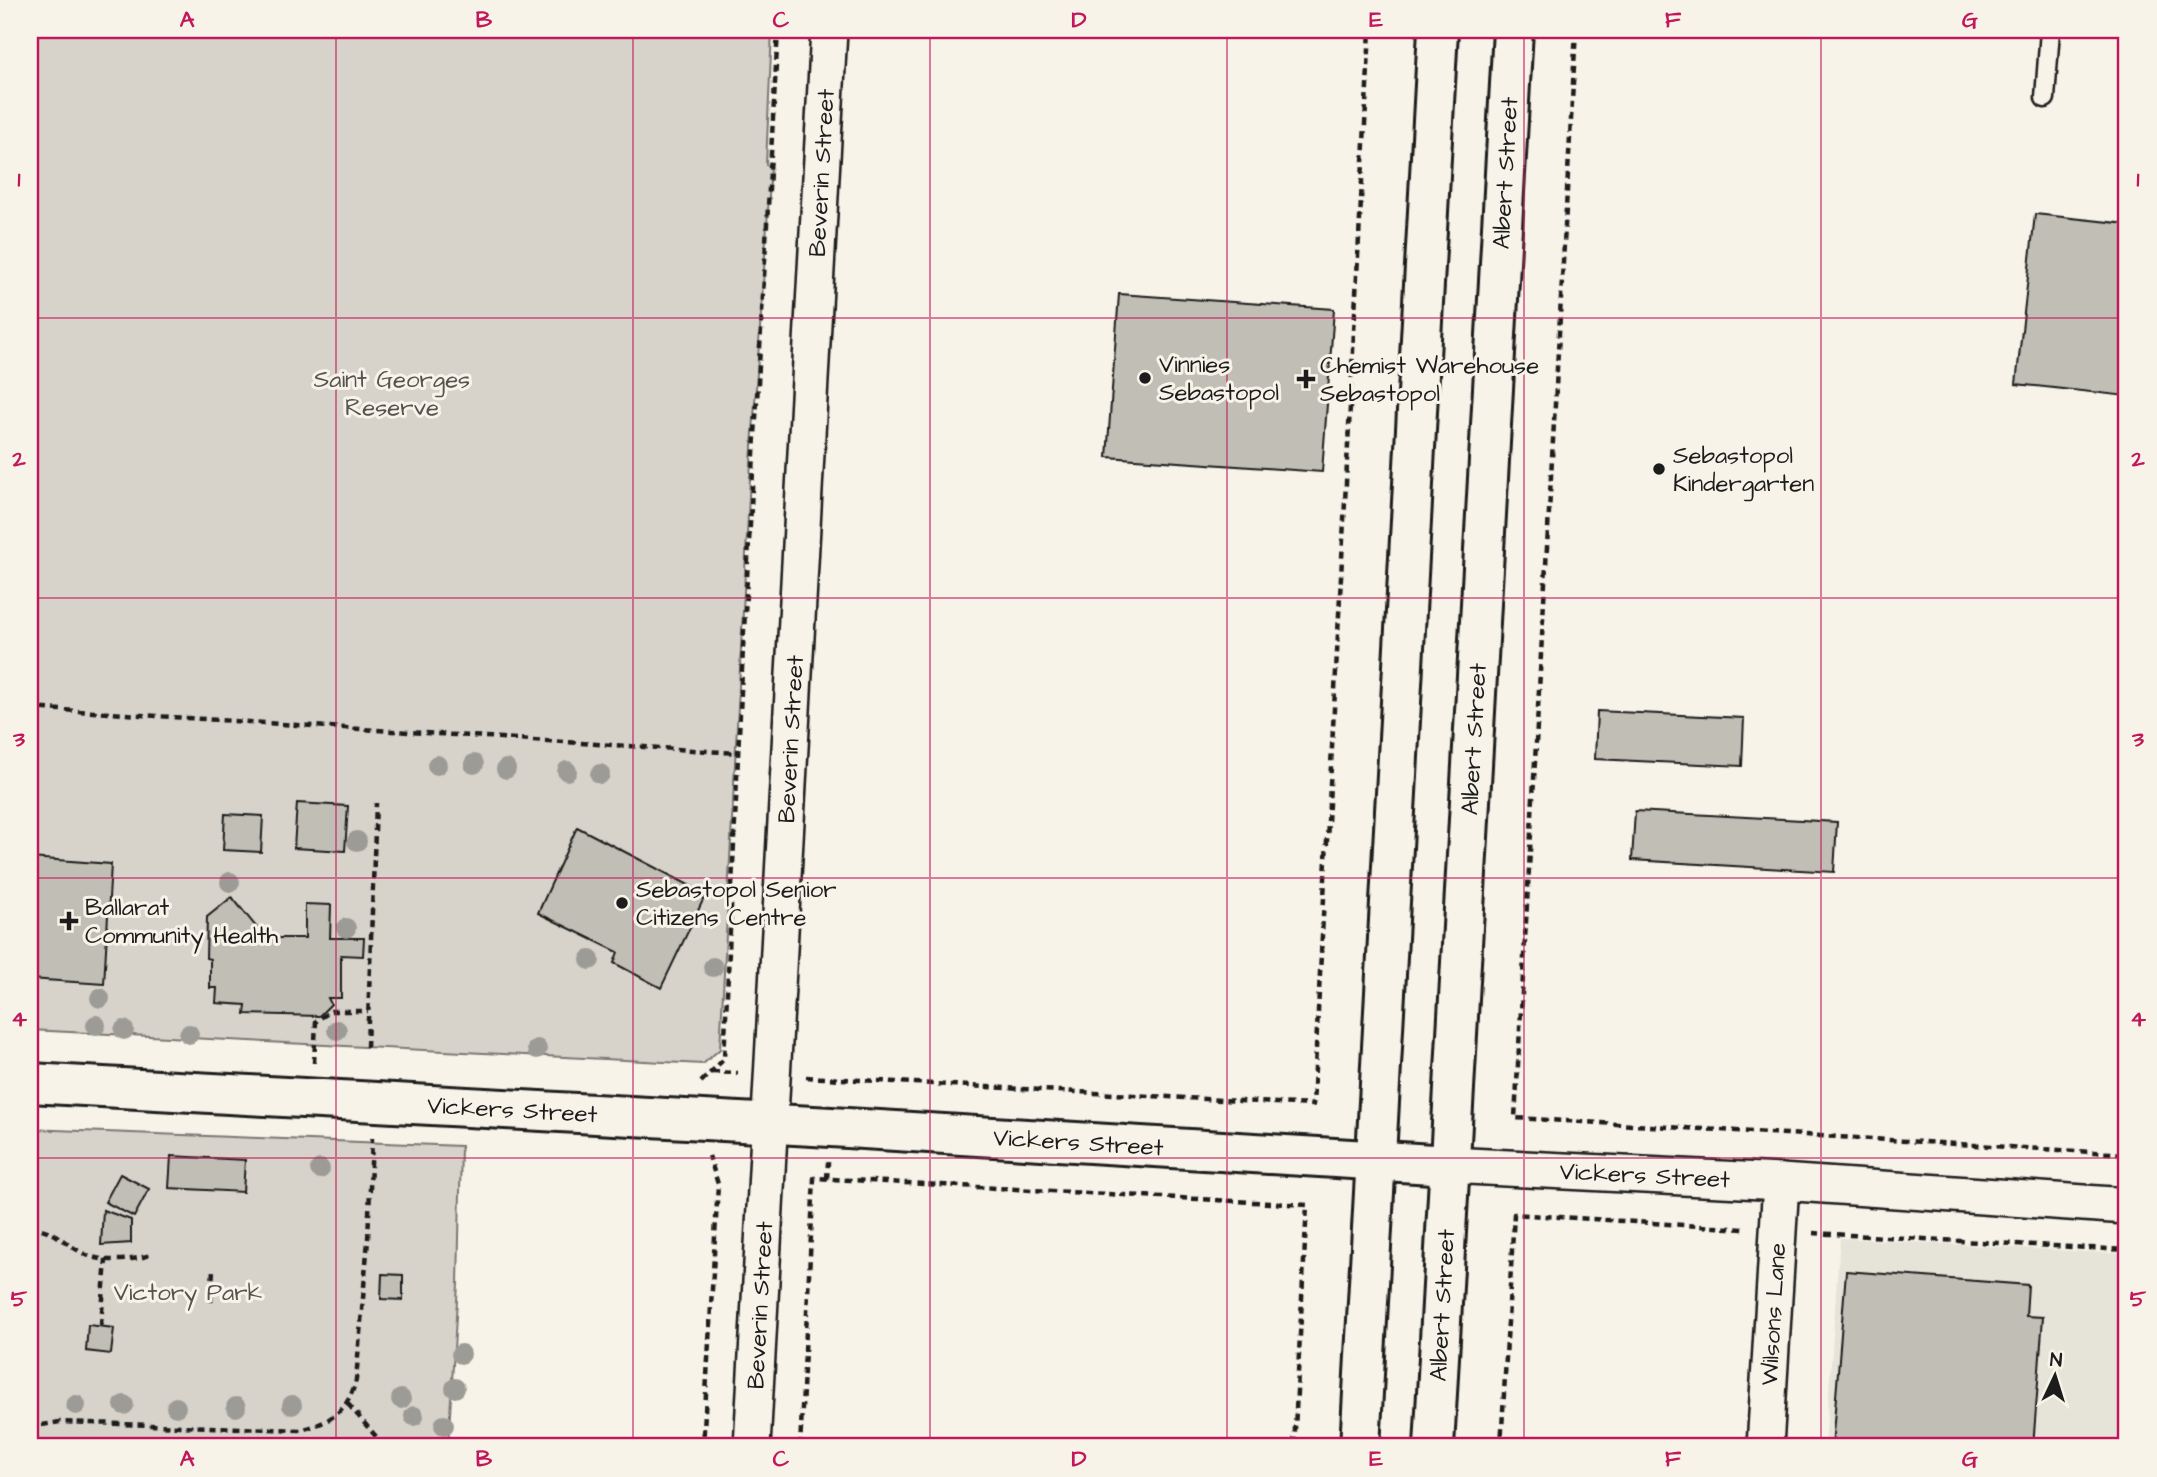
<svg xmlns="http://www.w3.org/2000/svg" width="2157" height="1477" font-family="'Architects Daughter',sans-serif">
<rect width="100%" height="100%" fill="#f7f3e8"/>
<filter id="ink" filterUnits="userSpaceOnUse"><feTurbulence type="fractalNoise" baseFrequency=".0143" numOctaves="2"/><feDisplacementMap in="SourceGraphic" scale="14" xChannelSelector="R" yChannelSelector="G"/><feConvolveMatrix kernelMatrix="1 2 1 2 8 2 1 2 1" color-interpolation-filters="sRGB"/></filter>
<g filter="url(#ink)">
<path fill="#e6e3d9" d="M1840,1238L2127,1254V1447H1825Z"/>
<path fill="#d7d3cb" stroke="#7a7874" stroke-width="2" d="M30,30H772L766,165L771,166L750,477L720,1049L703,1064L30,1030Z
M30,1129L461,1146L458,1284L448,1447H30Z"/>
<path fill="#c0beb5" stroke="#1c1c1c" stroke-width="2" d="M2035,214L2127,224V396L2016,384Z
M1119,294L1334,309L1322,472L1107,457Z
M1597,711L1744,718L1742,766L1595,759Z
M297,803L348,806L345,851L294,848Z
M1635,811L1837,822L1834,872L1632,860Z
M225,814L263,816L261,852L223,850Z
M577,827L706,894L661,988L614,963L618,952L538,913Z
M30,858L111,864L104,984L30,979Z
M232,897L265,938H305V904L331,905L330,938H364L363,956L341,955V998H328L331,1004L319,1016L245,1014L246,1005L216,1003L217,988H210V959L206,958L207,917Z
M171,1156L245,1160L243,1192L169,1188Z
M120,1174L149,1189L134,1217L105,1202Z
M103,1210L131,1220V1243L101,1245Z
M1846,1271L2028,1285L2026,1316L2043,1317L2033,1447H1832Z
M382,1274L403,1275V1300L381,1299Z
M88,1325L114,1328L111,1354L86,1351Z"/>
<g fill="none" stroke-linecap="round" stroke-linejoin="round">
<g stroke="#1c1c1c" stroke-width="23">
<path id="lane" d="M2045,98L2050,30"/>
</g>
<g stroke="#1c1c1c" stroke-width="40">
<g id="street">
<path id="s1" d="M1449,1165L1781,1182L2127,1206"/>
<path id="s2" d="M752,1447L829,30"/>
<path id="s3" d="M1765,1447L1781,1182"/>
</g>
</g>
<g stroke="#1c1c1c" stroke-width="44">
<g id="secondary">
<path id="s4" d="M30,1083L831,1127L1449,1165"/>
</g>
</g>
<g stroke="#1c1c1c" stroke-width="44">
<g id="highway">
<path d="M1360,1447L1438,30"/>
<path id="s5" d="M1434,1447L1513,30"/>
</g>
</g>
<path stroke="#1c1c1c" stroke-width="4.5" stroke-dasharray="7 5" stroke-linecap="butt" d="M1576,30L1515,1118L2127,1154
M30,708L738,753
M367,1047L376,803
M314,1063L316,1021L331,1011H368
M712,1072L738,1073
M806,1077L1313,1105L1370,30
M701,1082L724,1059L743,648L778,30
M827,1179L828,1162
M30,1226C58,1232 57,1238 79,1251C99,1264 129,1261 151,1255
M1813,1233L2127,1250
M211,1302L213,1269
M101,1325L106,1259
M348,1404L379,1440
M30,1427L60,1422L301,1430C331,1422 348,1411 356,1380L368,1240L372,1138
M703,1447L718,1184L709,1156
M800,1447L814,1178L1307,1205L1294,1447
M1501,1447L1514,1214L1745,1229"/>
<use href="#lane" stroke="#f7f3e8" stroke-width="18"/>
<use href="#street" stroke="#f7f3e8" stroke-width="35"/>
<use href="#secondary" stroke="#f7f3e8" stroke-width="38"/>
<use href="#highway" stroke="#f7f3e8" stroke-width="38"/>
</g>
<g fill="#9d9b95">
<circle cx="474" cy="764" r="10"/>
<circle cx="437" cy="765" r="10"/>
<circle cx="506" cy="769" r="10"/>
<circle cx="567" cy="771" r="10"/>
<circle cx="600" cy="774" r="10"/>
<circle cx="357" cy="841" r="10"/>
<circle cx="230" cy="882" r="10"/>
<circle cx="346" cy="928" r="10"/>
<circle cx="590" cy="960" r="10"/>
<circle cx="713" cy="967" r="10"/>
<circle cx="100" cy="998" r="10"/>
<circle cx="96" cy="1025" r="10"/>
<circle cx="124" cy="1030" r="10"/>
<circle cx="337" cy="1030" r="10"/>
<circle cx="189" cy="1034" r="10"/>
<circle cx="537" cy="1049" r="10"/>
<circle cx="320" cy="1169" r="10"/>
<circle cx="461" cy="1354" r="10"/>
<circle cx="455" cy="1388" r="10"/>
<circle cx="401" cy="1399" r="10"/>
<circle cx="76" cy="1405" r="10"/>
<circle cx="124" cy="1405" r="10"/>
<circle cx="292" cy="1405" r="10"/>
<circle cx="176" cy="1407" r="10"/>
<circle cx="236" cy="1407" r="10"/>
<circle cx="414" cy="1416" r="10"/>
<circle cx="444" cy="1425" r="10"/>
</g>
</g>
<path fill="none" stroke="#c2185b" stroke-width="2" stroke-opacity="0.55" d="M336,30V1447M633,30V1447M930,30V1447M1227,30V1447M1524,30V1447M1821,30V1447M30,318H2127M30,598H2127M30,878H2127M30,1158H2127"/>
<g fill="#1c1c1c" stroke="#f7f3e8" stroke-width="2.5">
<circle cx="1145" cy="378" r="7"/>
<path d="M1302.5 368.5h7v7h7v7h-7v7h-7v-7h-7v-7h7z"/>
<circle cx="1659" cy="469" r="7"/>
<circle cx="622" cy="903" r="7"/>
<path d="M65.5 910.5h7v7h7v7h-7v7h-7v-7h-7v-7h7z"/>
</g>
<g text-anchor="middle" stroke-width="6" stroke-linejoin="round" paint-order="stroke">
<g font-size="24" fill="#1c1c1c" stroke="#f7f3e8">
<text dy="8" stroke="none"><textPath href="#s2" startOffset="1276">Beverin Street</textPath></text>
<text dy="8" stroke="none"><textPath href="#s5" startOffset="1276">Albert Street</textPath></text>
<text dy="8" stroke="none"><textPath href="#s2" startOffset="709">Beverin Street</textPath></text>
<text dy="8" stroke="none"><textPath href="#s5" startOffset="709">Albert Street</textPath></text>
<text dy="8" stroke="none"><textPath href="#s4" startOffset="483">Vickers Street</textPath></text>
<text dy="8" stroke="none"><textPath href="#s4" startOffset="1050">Vickers Street</textPath></text>
<text dy="8" stroke="none"><textPath href="#s1" startOffset="196">Vickers Street</textPath></text>
<text dy="8" stroke="none"><textPath href="#s2" startOffset="142">Beverin Street</textPath></text>
<text dy="8" stroke="none"><textPath href="#s5" startOffset="142">Albert Street</textPath></text>
<text dy="8" stroke="none"><textPath href="#s3" startOffset="133">Wilsons Lane</textPath></text>
</g>
<g font-size="24" fill="#1c1c1c" stroke="#f7f3e8" text-anchor="start">
<text x="1159" y="372">Vinnies<tspan x="1159" dy="28">Sebastopol</tspan></text>
<text x="1320" y="373">Chemist Warehouse<tspan x="1320" dy="28">Sebastopol</tspan></text>
<text x="1673" y="463">Sebastopol<tspan x="1673" dy="28">Kindergarten</tspan></text>
<text x="636" y="897">Sebastopol Senior<tspan x="636" dy="28">Citizens Centre</tspan></text>
<text x="85" y="915">Ballarat<tspan x="85" dy="28">Community Health</tspan></text>
</g>
<g font-size="24" fill="#545351" stroke="#f7f3e8">
<text x="392" y="387">Saint Georges<tspan x="392" dy="28">Reserve</tspan></text>
<text x="188" y="1300">Victory Park</text>
</g>
</g>
<rect width="2157" height="1477" fill="none" stroke="#f7f3e8" stroke-width="77"/>
<g transform="translate(2055 1376) rotate(4)" stroke="#f7f3e8" stroke-width="5" paint-order="stroke">
<path d="M0-5L12 26L0 18L-12 26Z" fill="#1c1c1c"/>
<text y="-10" font-size="19" font-weight="bold" text-anchor="middle" fill="#1c1c1c">N</text>
</g>
<rect x="38" y="38" width="2080" height="1400" fill="none" stroke="#c2185b" stroke-width="2.5"/>
<g font-size="23" text-anchor="middle" font-weight="bold" fill="#c2185b">
<text x="187" y="27">A</text>
<text x="484" y="27">B</text>
<text x="781" y="27">C</text>
<text x="1079" y="27">D</text>
<text x="1376" y="27">E</text>
<text x="1673" y="27">F</text>
<text x="1970" y="27">G</text>
<text x="19" y="186">1</text>
<text x="2138" y="186">1</text>
<text x="19" y="466">2</text>
<text x="2138" y="466">2</text>
<text x="19" y="746">3</text>
<text x="2138" y="746">3</text>
<text x="19" y="1026">4</text>
<text x="2138" y="1026">4</text>
<text x="19" y="1306">5</text>
<text x="2138" y="1306">5</text>
<text x="187" y="1466">A</text>
<text x="484" y="1466">B</text>
<text x="781" y="1466">C</text>
<text x="1079" y="1466">D</text>
<text x="1376" y="1466">E</text>
<text x="1673" y="1466">F</text>
<text x="1970" y="1466">G</text>
</g>
</svg>
